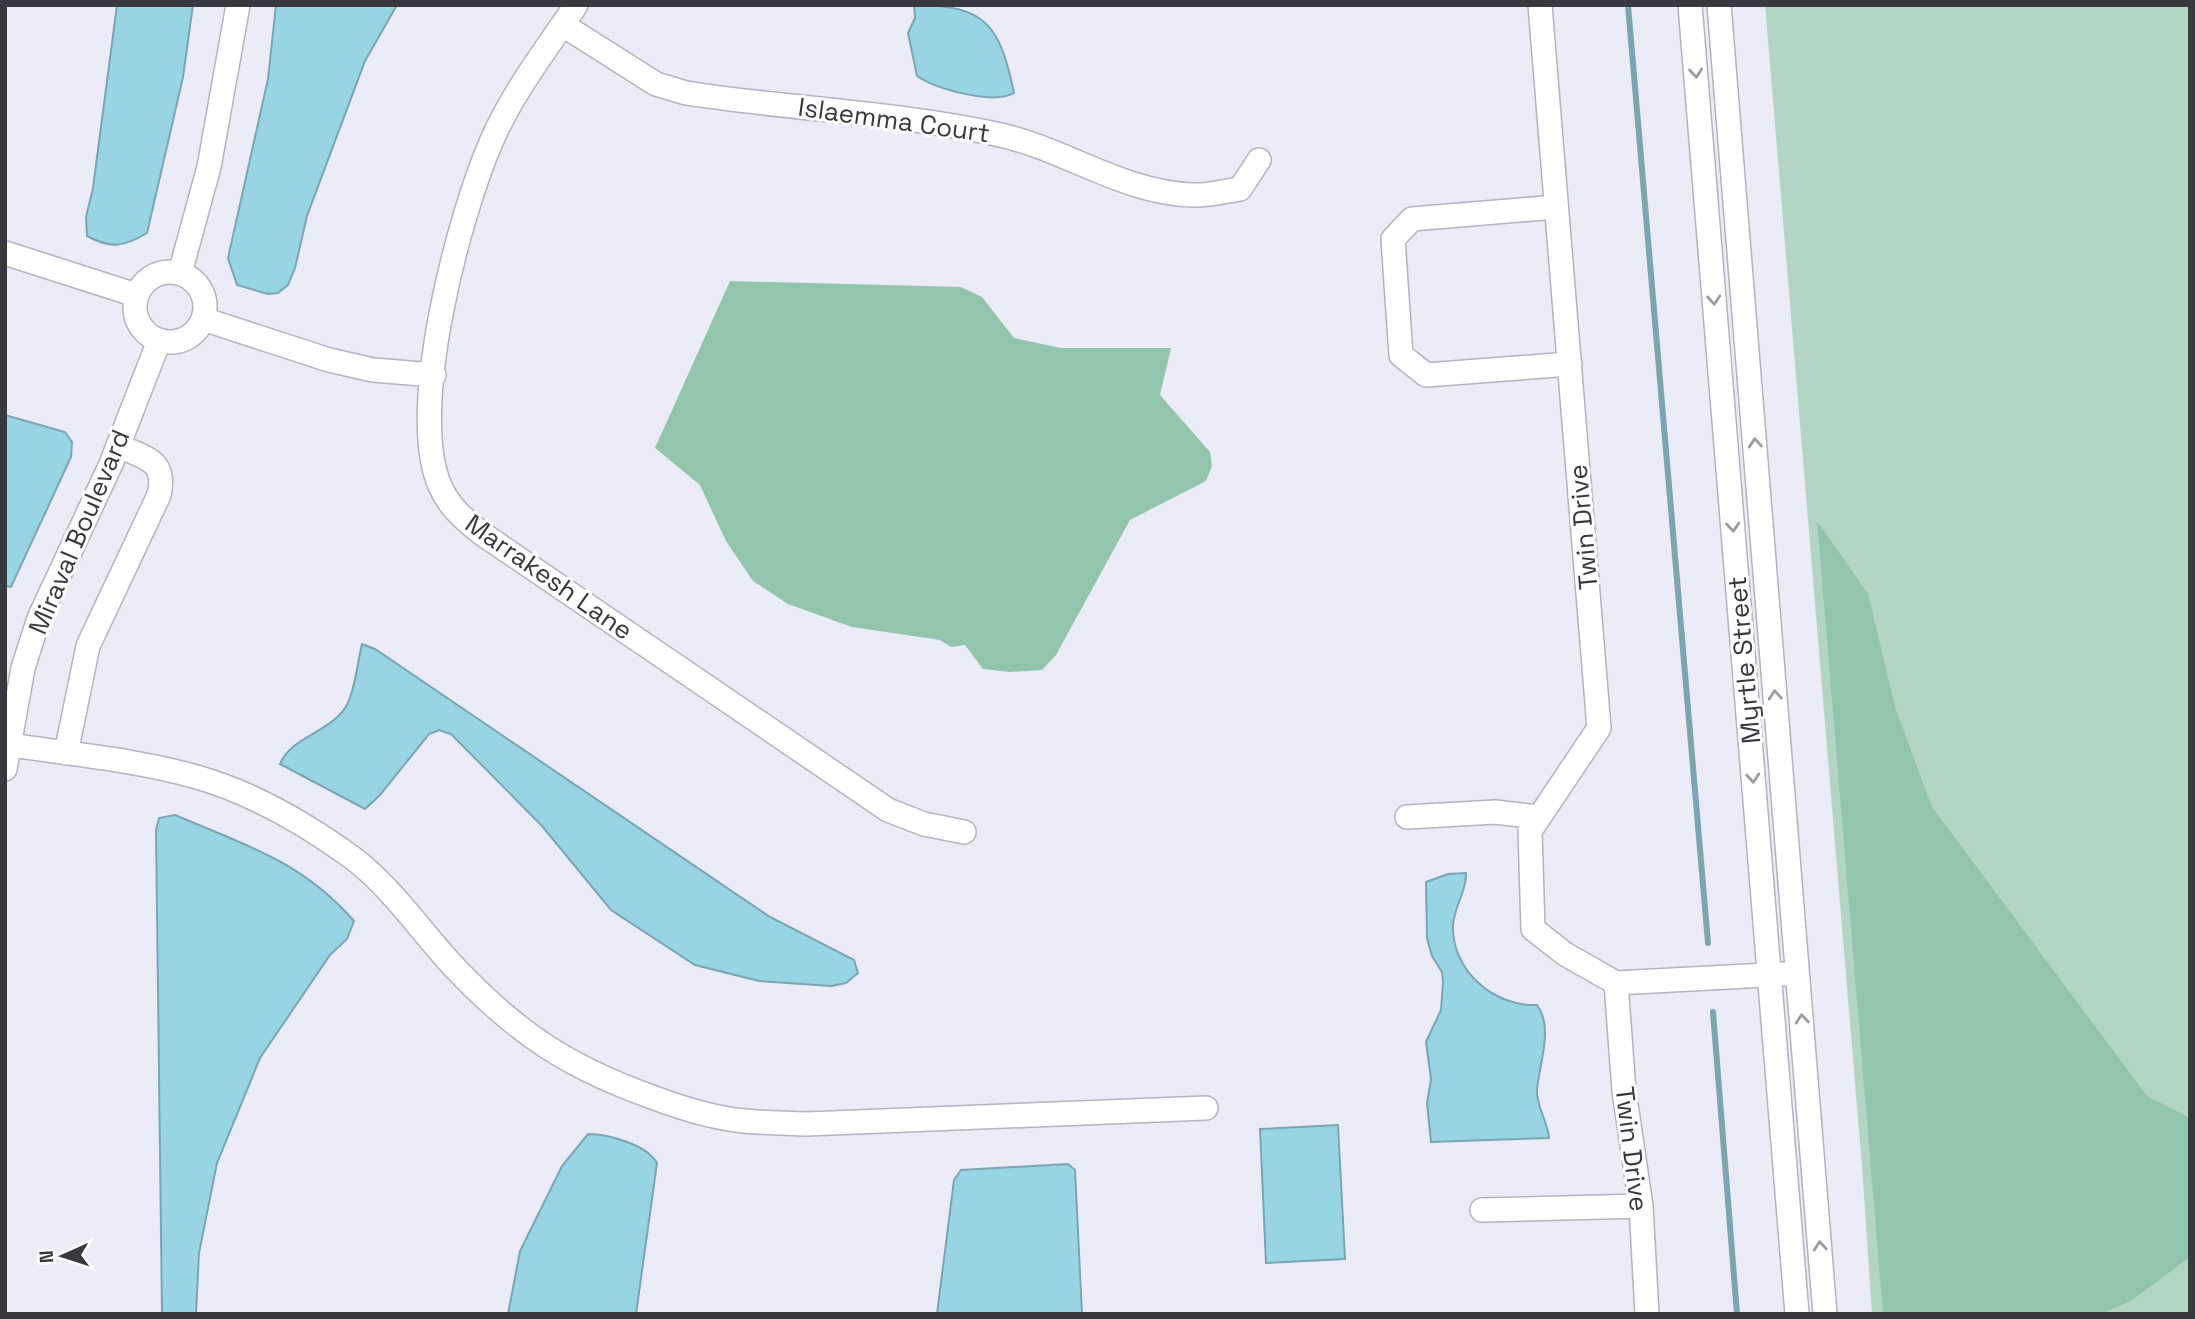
<svg xmlns="http://www.w3.org/2000/svg" width="2195" height="1319" font-family="'Space Grotesk',sans-serif">
<rect width="100%" height="100%" fill="#ebecf8"/>
<path fill="#b3d5c3" d="M1765,5H2190V1314H1872L1862,1166Z"/>
<path fill="#92c6ac" d="M730,281L961,287L982,297L1014,338L1061,348H1171L1160,395L1210,452L1212,466L1206,481L1130,520L1056,655L1042,670L1010,672L983,669L965,645L951,647L940,640L852,627L788,604L753,581L726,541L700,485L655,448Z
M1817,521L1868,594L1896,710L1932,807L2147,1096L2190,1118V1257L2131,1301L2100,1314H1883Z"/>
<path fill="#97d5e5" stroke="#7aa6b3" stroke-width="2" d="M117,5H193L183,77L147,233C124,247 111,249 87,236L86,217L93,188Z
M276,5H397L365,61L307,216L295,268L288,285L278,293L268,294L237,285L228,258L268,79Z
M914,5C987,5 1000,26 1014,93C993,105 936,89 917,76L908,33L915,18Z
M5,415L65,432L72,442L71,457L11,587L5,586Z
M362,644L375,649L770,917L854,960L858,973L846,983L831,986L759,981L695,965L611,910L542,826L451,734L439,730L429,734L380,795L365,809L280,764C290,738 328,733 345,708C354,696 358,660 362,644Z
M175,815C245,845 302,861 354,921L347,939L330,955L260,1058L217,1163L199,1253L196,1314H162L156,830L159,818Z
M1466,873C1467,891 1454,906 1453,925C1451,969 1493,1007 1537,1005C1554,1027 1539,1065 1537,1090C1536,1106 1548,1122 1549,1138L1431,1142L1427,1103L1431,1079L1426,1042L1441,1010L1443,982L1442,972L1432,956L1427,938L1426,882L1448,874Z
M1338,1125L1345,1259L1266,1263L1260,1129Z
M588,1134C609,1134 647,1145 657,1163L636,1314H508L520,1251L562,1166Z
M1068,1164L1075,1170L1082,1314H937L954,1180L961,1170Z"/>
<g fill="none" stroke-linecap="round" stroke-linejoin="round">
<path stroke="#7aa6b3" stroke-width="6" d="M1628,5L1708,943
M1713,1012L1737,1314"/>
<g stroke="#b3b4bf" stroke-width="26">
<path id="minor" d="M576,5C547,48 513,92 492,140C459,215 407,410 440,486C449,507 464,519 481,533L888,810L924,824L964,832
M1540,5L1599,728L1530,831L1533,929L1565,954L1616,983L1624,1091L1641,1206L1647,1314
M1690,5L1797,1314
M1719,5L1825,1314
M563,25L656,84L686,93C789,109 894,112 996,134C1064,148 1122,193 1193,195C1208,196 1225,191 1240,189L1259,160
M1556,207L1412,219L1393,239L1401,355L1426,375L1570,364
M5,253L136,295
M135 307a35 35 0 1 1 70 0a35 35 0 1 1-70 0Z
M180,273L209,167L238,5
M203,319L329,360L373,370L434,375
M5,744C68,754 132,759 193,776C245,790 299,820 343,851C388,881 419,930 456,969C518,1034 568,1067 652,1097C681,1108 713,1118 744,1121C765,1123 786,1123 807,1124L1206,1108
M66,753L88,646L159,495C167,459 145,459 118,445
M5,769L23,668L39,618L111,464L159,341
M1407,817L1495,812L1538,817
M1616,983L1784,974
M1482,1210L1641,1206"/>
</g>
<use href="#minor" stroke="#fff" stroke-width="23"/>
</g>
<defs><path id="oneway-chevron" d="M-2-3.5L2.5 0L-2 3.5" fill="none" stroke-width="1.6" stroke-linecap="round" stroke-linejoin="round" transform="scale(1.75)"/></defs>
<g stroke="#9c9c9e">
<use href="#oneway-chevron" transform="translate(1696 73) rotate(85)"/>
<use href="#oneway-chevron" transform="translate(1714 300) rotate(85)"/>
<use href="#oneway-chevron" transform="translate(1755 443) rotate(-95)"/>
<use href="#oneway-chevron" transform="translate(1733 527) rotate(85)"/>
<use href="#oneway-chevron" transform="translate(1775 695) rotate(-95)"/>
<use href="#oneway-chevron" transform="translate(1753 778) rotate(85)"/>
<use href="#oneway-chevron" transform="translate(1802 1019) rotate(-95)"/>
<use href="#oneway-chevron" transform="translate(1820 1246) rotate(-95)"/>
</g>
<g text-anchor="middle" stroke-width="6" stroke-linejoin="round" paint-order="stroke">
<g font-size="26" fill="#38393e" stroke="#fff">
<text transform="translate(894 120) rotate(8)" y="9">Islaemma Court</text>
<text transform="translate(1583 527) rotate(-95)" y="9">Twin Drive</text>
<text transform="translate(79 532) rotate(-67)" y="9">Miraval Boulevard</text>
<text transform="translate(549 577) rotate(35)" y="9">Marrakesh Lane</text>
<text transform="translate(1744 660) rotate(-95)" y="9">Myrtle Street</text>
<text transform="translate(1632 1149) rotate(83)" y="9">Twin Drive</text>
</g>
</g>
<rect width="2195" height="1319" fill="none" stroke="#38393e" stroke-width="14"/>
<g transform="translate(63 1256) rotate(267)" stroke="#ffffff" stroke-width="5" paint-order="stroke">
<path d="M0-5L12 26L0 18L-12 26Z" fill="#38393e"/>
<text y="-10" font-size="19" font-weight="bold" text-anchor="middle" fill="#38393e">N</text>
</g>
</svg>
